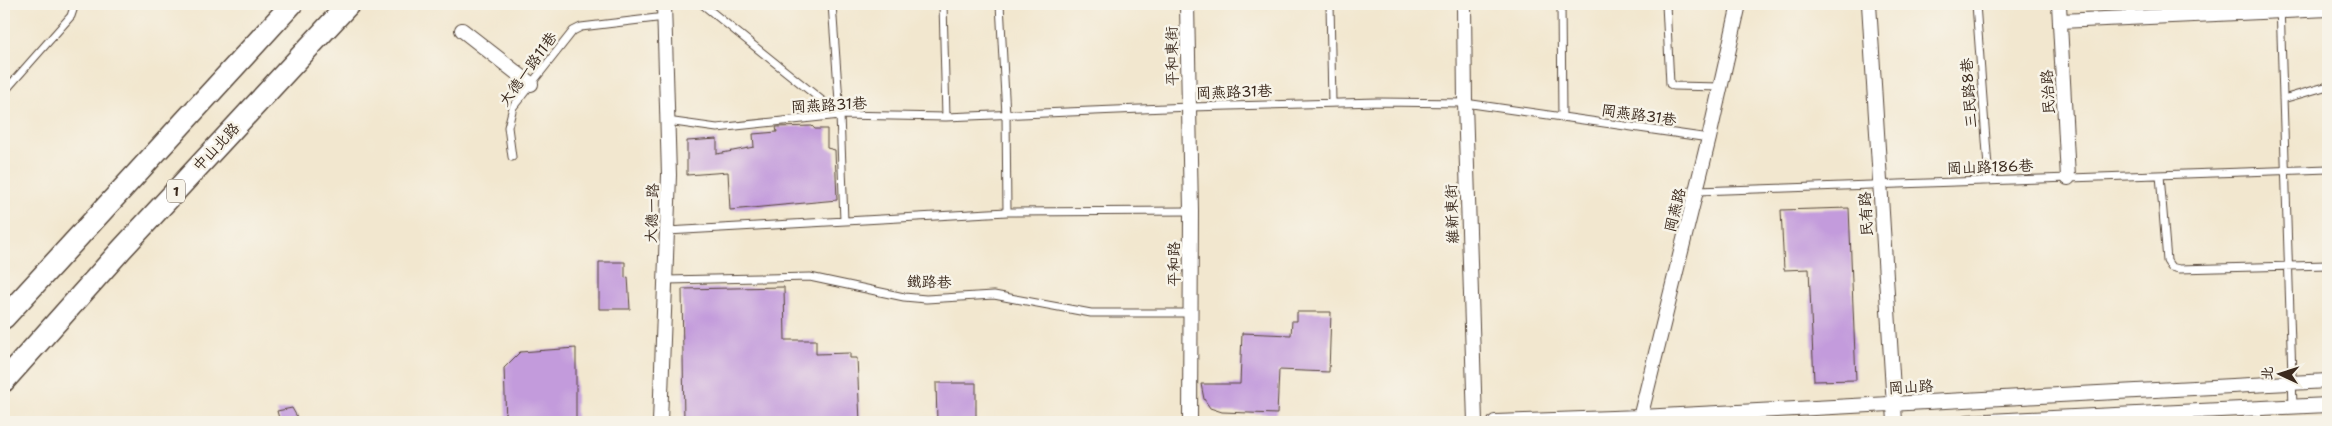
<svg xmlns="http://www.w3.org/2000/svg" width="2332" height="426" font-family="'Shantell Sans','LXGW WenKai TC',sans-serif">
<rect width="100%" height="100%" fill="#f7f3e8"/>
<filter id="ink" filterUnits="userSpaceOnUse"><feTurbulence type="fractalNoise" baseFrequency=".02" numOctaves="2"/><feDisplacementMap in="SourceGraphic" scale="10" xChannelSelector="R" yChannelSelector="G"/><feConvolveMatrix kernelMatrix="1 2 1 2 8 2 1 2 1" color-interpolation-filters="sRGB"/></filter>
<filter id="wash" filterUnits="userSpaceOnUse"><feTurbulence type="fractalNoise" baseFrequency=".0096" numOctaves="4" result="noise"/><feDisplacementMap in="SourceGraphic" scale="20" xChannelSelector="R" yChannelSelector="G"/><feGaussianBlur stdDeviation="1.12" result="paint"/><feColorMatrix in="noise" values="0 0 0 0 0 0 0 0 0 0 0 0 0 0 0 0 0 1.4 0 .05"/><feComposite in="paint" operator="in"/></filter>
<g filter="url(#wash)">
<rect width="100%" height="100%" fill="#f2e7cf"/>
<g id="blocks">
<path fill="#c39bdc" d="M812,126L815,129H827V148L835,150L837,200L730,210L728,172L687,175V141L717,139V154L754,147L753,134L777,132L776,127Z
M1849,208L1856,380L1814,381L1809,269L1784,270L1781,210Z
M599,262H625V278L628,277L630,309H599Z
M784,287L785,340H816V354L850,353V358H857L860,422H684L682,289Z
M1297,312H1331L1329,372L1279,370L1277,414L1222,412L1210,408L1204,399L1201,384H1240L1242,333L1291,335L1292,321H1297Z
M576,348V422H506L504,368L520,352Z
M936,383H976V422H937Z
M292,408L300,422H280L277,411Z"/>
</g>
</g>
<g filter="url(#ink)">
<use href="#blocks" fill-opacity="0" stroke="#564639" stroke-width="1"/>
<g fill="none" stroke-linecap="round" stroke-linejoin="round">
<g stroke="#564639" stroke-width="9">
<path id="lane" d="M702,4L840,115
M832,4L840,115L844,221
M943,4L946,117
M1000,4L1006,115L1007,212
M1330,4L1332,103
M1561,4L1562,118
M1666,4L1670,84L1674,86L1721,87
M1976,4L1989,181
M2280,4L2293,407
M4,92L71,16L75,4
M2283,99L2328,86
M667,121L717,128L840,115L946,117L1190,107L1378,102L1465,103L1709,138
M512,157L508,127L513,107L573,31L581,27L665,17
M2160,175L2167,261L2171,267L2179,269L2328,265
M1697,191L2328,169
M667,231L1007,212L1191,211
M667,280L810,277L904,297L926,299L994,295L1091,313H1190"/>
</g>
<g stroke="#564639" stroke-width="16">
<path id="street" d="M1187,4L1191,211L1190,422
M1464,4L1465,103L1475,422
M1869,4L1895,422
M2059,4L2068,178
M2060,21L2328,9
M462,30L531,84
M660,422L669,175L664,4
M1495,422L1641,417L2328,381
M1639,422L1709,138L1739,4
M1967,422L2328,405"/>
</g>
<g stroke="#564639" stroke-width="24">
<path id="primary" d="M4,318L292,4
M4,381L121,250L349,4"/>
</g>
<use href="#lane" stroke="#fff" stroke-width="7"/>
<use href="#street" stroke="#fff" stroke-width="14"/>
<use href="#primary" stroke="#fff" stroke-width="21"/>
</g>
</g>
<g text-anchor="middle" stroke-width="5" stroke-linejoin="round" paint-order="stroke">
<rect fill="#f7f3e8" stroke="#73665b" stroke-width="1" x="167" y="179.5" width="18" height="23" rx="4"/>
<g font-size="14" font-weight="bold" fill="#3b2a1e">
<text x="176" y="196">1</text>
</g>
<g font-size="15" fill="#3b2a1e" stroke="#f7f3e8">
<text transform="translate(1172 56) rotate(-91)" y="5">平和東街</text>
<text transform="translate(528 69) rotate(-54)" y="5">大德一路11巷</text>
<text transform="translate(1234 92) rotate(-2)" y="5">岡燕路31巷</text>
<text transform="translate(2048 92) rotate(-93)" y="5">民治路</text>
<text transform="translate(1969 93) rotate(-94)" y="5">三民路8巷</text>
<text transform="translate(829 105) rotate(-3)" y="5">岡燕路31巷</text>
<text transform="translate(1639 115) rotate(8)" y="5">岡燕路31巷</text>
<text transform="translate(216 147) rotate(-47)" y="5">中山北路</text>
<text transform="translate(1990 167) rotate(-2)" y="5">岡山路186巷</text>
<text transform="translate(1675 210) rotate(-76)" y="5">岡燕路</text>
<text transform="translate(652 213) rotate(-88)" y="5">大德一路</text>
<text transform="translate(1452 214) rotate(-92)" y="5">維新東街</text>
<text transform="translate(1866 214) rotate(-93)" y="5">民有路</text>
<text transform="translate(1174 264) rotate(-90)" y="5">平和路</text>
<text transform="translate(929 282) rotate(1)" y="5">鐵路巷</text>
<text transform="translate(1911 387) rotate(-3)" y="5">岡山路</text>
</g>
</g>
<rect width="2332" height="426" fill="none" stroke="#f7f3e8" stroke-width="20"/>
<g transform="translate(2280 374) rotate(274)" stroke="#f7f3e8" stroke-width="4" paint-order="stroke">
<path d="M0-4L9 19L0 12L-9 19Z" fill="#3b2a1e"/>
<text y="-8" font-size="14" font-weight="bold" text-anchor="middle" fill="#3b2a1e">北</text>
</g>
</svg>
